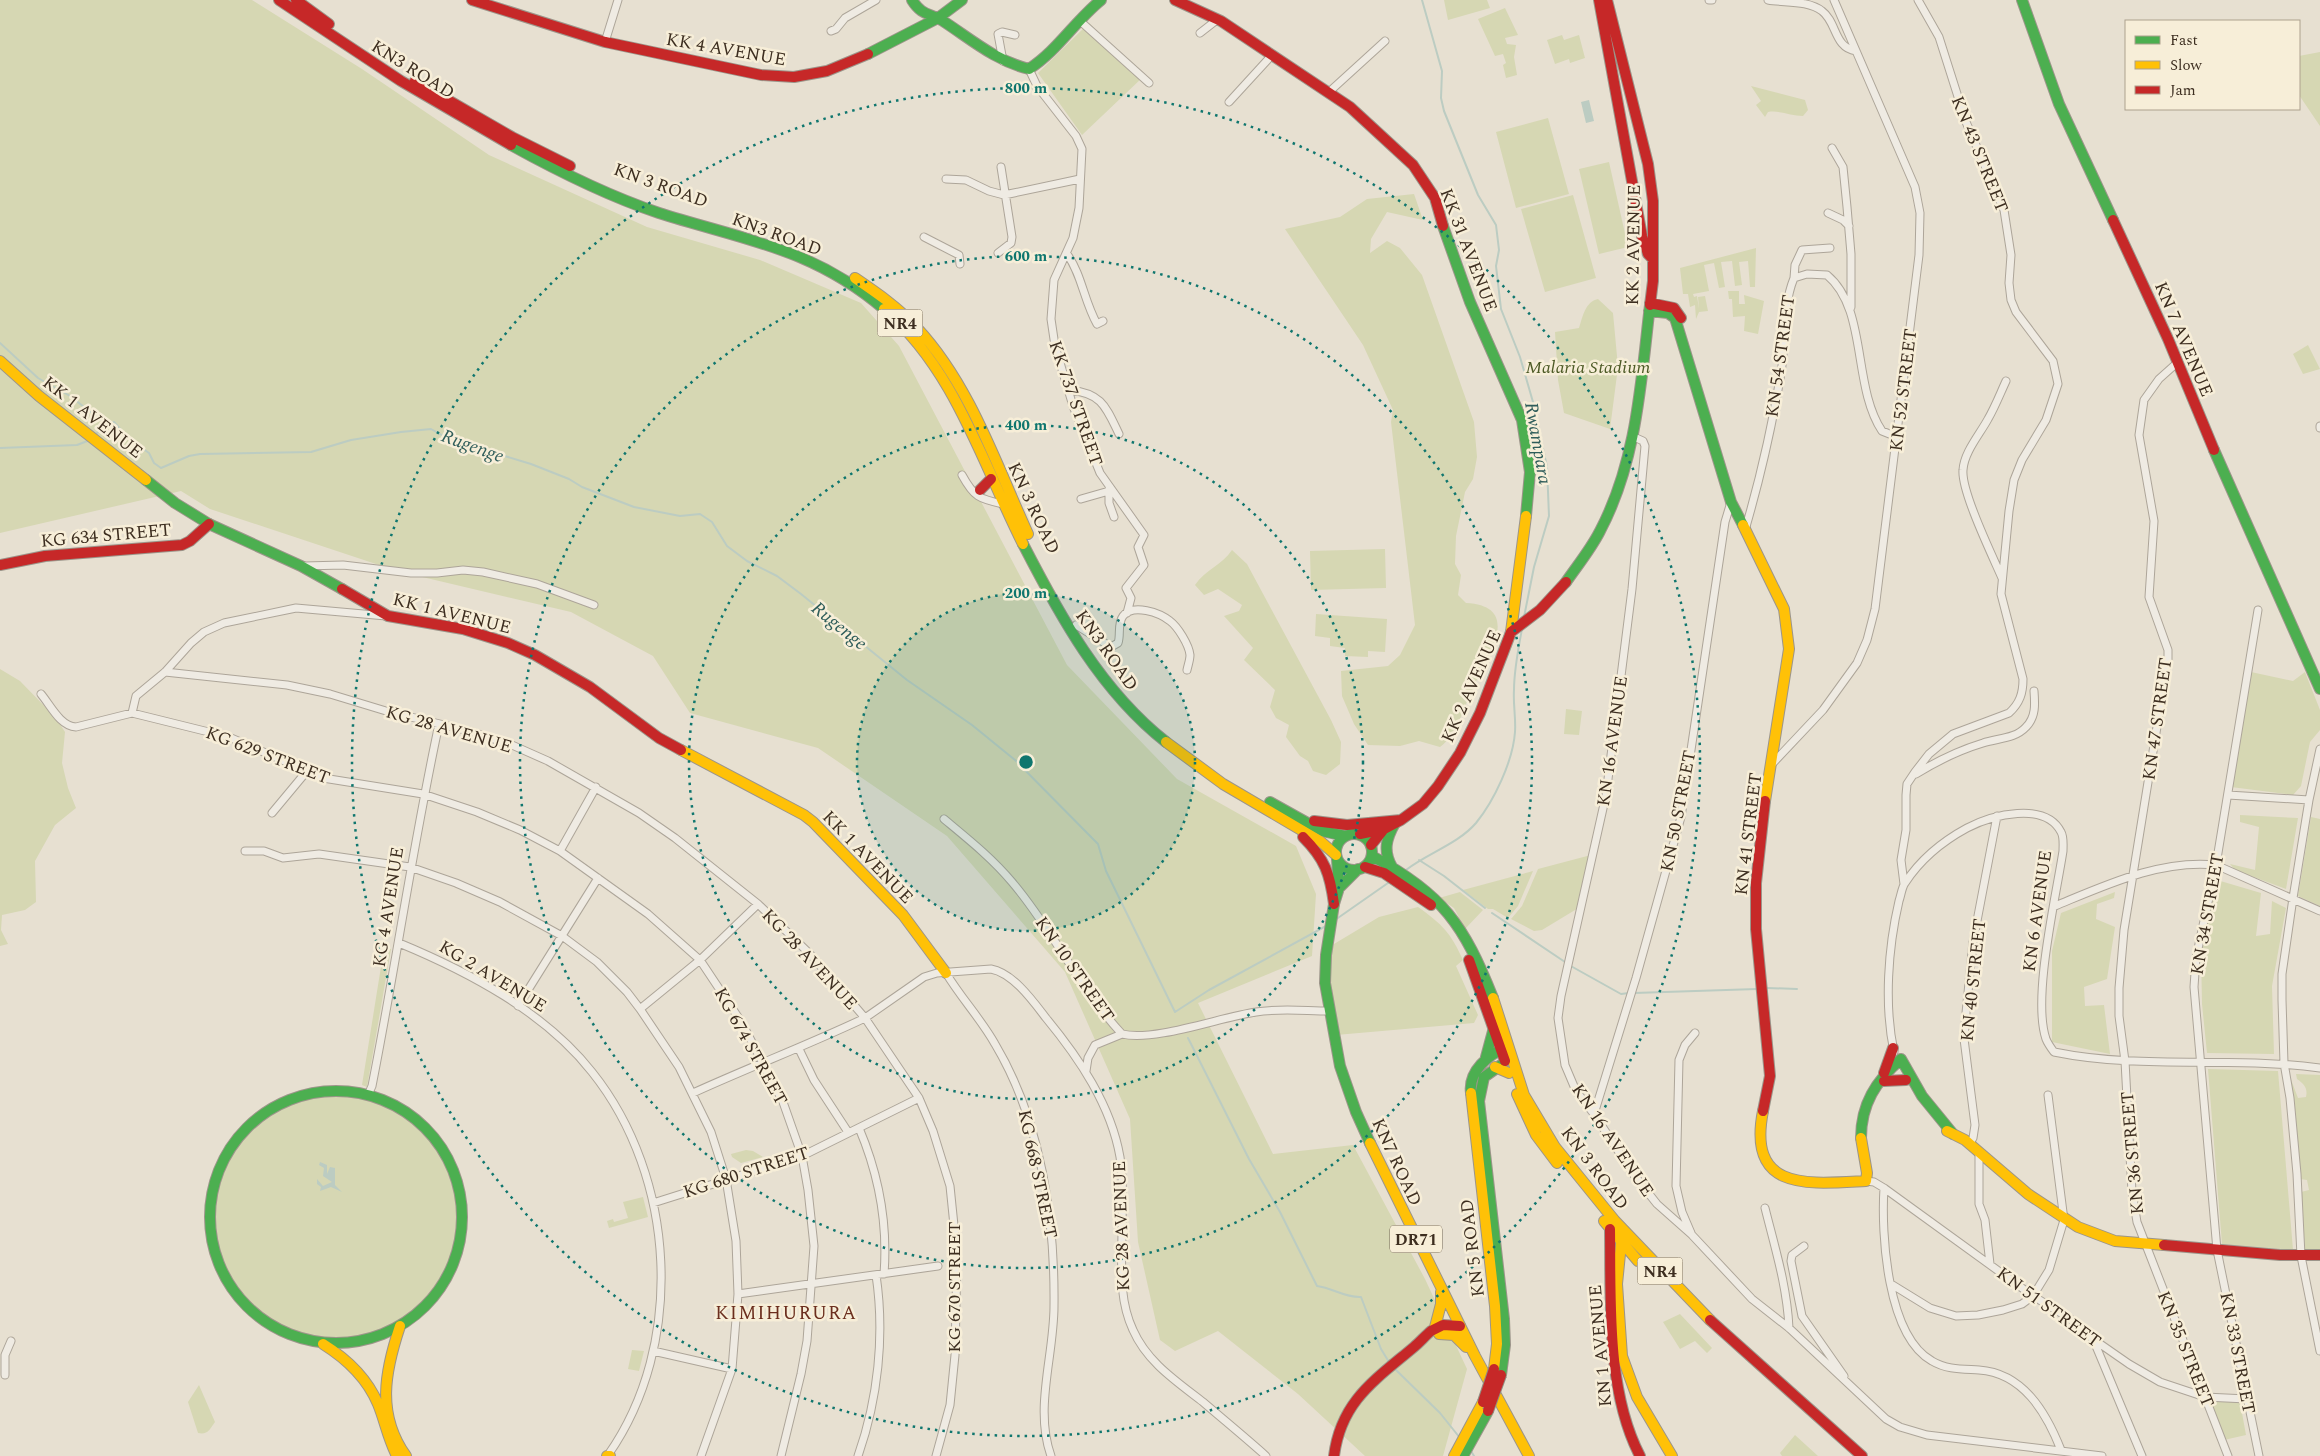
<svg xmlns="http://www.w3.org/2000/svg" width="2320" height="1456" font-family="Spectral,serif">
<rect width="100%" height="100%" fill="#e7e0d1"/>
<path fill="#d6d7b3" d="M0,0H252L362,69L489,155L647,227L760,260L861,303L899,346L1067,665L1177,779L1296,846L1316,894L1312,956L1198,1003L1273,1154L1353,1145L1425,1279L1467,1369L1443,1456H1365L1298,1394L1218,1331L1175,1351L1160,1340L1138,1242L1130,1119L1065,972L947,836L818,748L690,713L653,656L571,612L397,571L210,509L181,491L0,533Z
M1444,0H1487L1490,8L1448,20Z
M1505,8L1518,35L1505,38L1507,44L1516,45L1514,57L1517,75L1506,78L1503,65L1506,63L1503,54L1495,56L1478,19Z
M1089,23L1143,77L1082,135L1038,73Z
M1562,35L1564,40L1579,35L1585,58L1570,63L1569,59L1555,64L1547,40Z
M2320,52V126L2299,95V56Z
M1751,86L1805,100L1808,110L1803,116C1791,116 1780,110 1768,112L1765,117L1756,105L1761,101Z
M1548,118L1569,194L1516,208L1496,132Z
M1609,162L1628,247L1599,254L1579,169Z
M1414,194L1423,220L1387,212L1371,239L1370,253L1387,241L1400,248L1422,275L1474,422L1477,457L1473,479L1465,492L1456,536L1455,564L1461,575L1458,595L1466,603C1525,606 1486,659 1473,688C1463,708 1458,734 1440,747L1419,741L1400,746L1368,745L1354,724L1342,696L1341,671L1388,666L1400,655L1415,625L1391,422L1393,410L1363,345L1285,229L1340,217L1367,199Z
M1573,195L1596,278L1545,292L1521,209Z
M1756,248L1755,287H1750L1748,261L1739,262L1742,285L1735,286L1732,261L1721,262L1725,287L1719,288L1714,263L1704,265L1709,291L1693,294L1694,297L1697,296L1699,309L1698,297L1705,296L1708,311L1699,312L1696,319L1695,305L1690,307L1688,294H1683L1680,268Z
M1728,291H1739V304H1745L1744,295L1764,301L1758,334L1744,331L1745,316L1733,317L1732,299H1729Z
M1598,299L1613,313L1618,367L1610,429L1564,413L1558,380L1555,332L1579,328C1583,316 1585,302 1598,299Z
M2308,345L2320,369L2303,374L2293,354Z
M1385,549L1386,588L1311,590L1310,551Z
M1232,550L1247,564L1331,720L1341,742L1340,764L1326,775L1313,771L1308,761L1300,756L1286,737L1289,725L1276,718L1270,707L1275,690L1244,660L1253,648L1224,616L1239,611L1242,605L1218,589L1204,595L1195,585C1205,570 1222,565 1232,550Z
M1316,614L1387,619L1385,652L1368,651V657L1345,656V648L1330,646V638L1315,636Z
M0,669L20,681L56,718L65,732L62,763L68,788L76,808L55,825L35,861L36,902L25,910L2,915L1,930L8,944L0,946Z
M2251,672L2293,681L2305,672L2320,710V730L2310,742L2301,786L2293,795L2231,787Z
M1566,709L1582,711L1579,735L1564,734Z
M2240,815L2298,818L2286,889L2235,870L2230,864L2255,870L2259,827L2240,822Z
M2311,817L2320,819V906L2298,896Z
M1591,855L1580,907L1542,930L1534,931L1511,919L1522,906L1538,869Z
M1533,871L1518,906L1508,918L1493,909H1488L1463,890Z
M2217,880L2261,893L2256,936L2270,934L2272,901L2286,908L2272,986L2274,1054L2207,1053L2202,1004L2201,953Z
M1460,892L1483,910L1465,929L1454,908L1439,898Z
M2115,892L2114,898L2097,904L2096,919L2115,927L2107,979L2084,987L2085,1006L2104,1005L2110,1054L2052,1042V951L2061,913Z
M1418,907C1442,924 1451,933 1463,960L1456,966L1478,1015L1474,1023L1336,1035C1332,1004 1325,974 1334,944L1379,917Z
M384,948L391,949L367,1087L362,1085Z
M2208,1069L2278,1071L2293,1250L2222,1244Z
M2296,1074L2320,1075V1249H2305L2301,1192L2309,1190L2307,1180L2300,1179L2290,1077L2298,1098L2306,1097C2308,1088 2304,1084 2297,1079Z
M214 1217a122 122 0 1 1 244 0a122 122 0 1 1-244 0Z
M746,1150L753,1151L763,1157L741,1163L732,1157L731,1154Z
M643,1197L648,1217L609,1228L607,1221L613,1219L614,1222L628,1218L623,1202Z
M1680,1314L1712,1348L1707,1353L1695,1341L1680,1349L1663,1322Z
M632,1350L644,1351L639,1371L628,1369Z
M199,1385L215,1422C210,1429 208,1435 198,1433L188,1402Z
M2209,1401L2240,1402L2246,1435L2224,1440Z
M1795,1435L1818,1456H1782L1780,1453Z"/>
<path fill="#bcccc2" d="M1589,100L1594,121L1586,123L1581,102Z
M320,1162L327,1165V1174L330,1167L335,1168V1185L342,1192L331,1187L320,1191L321,1187L317,1184V1179L323,1186L332,1182L323,1176L324,1168L319,1165Z"/>
<g fill="none" stroke-linecap="round" stroke-linejoin="round">
<path stroke="#bcccc2" stroke-width="2" d="M1422,0L1442,71L1441,98L1444,111L1478,195L1496,225L1499,250L1496,266L1501,309L1520,357L1533,402L1547,467L1549,516L1534,567L1524,617
M0,343L38,378L70,396L106,424
M95,435L106,424L114,422L130,440L149,453L154,463L161,468L189,456L200,454L311,452L351,440L401,432L431,429L449,439L531,464L569,479L582,487L634,507L680,516L700,514L712,522L727,546L747,561L777,576L801,594L907,680L972,725L1015,760L1098,844L1106,871L1175,1012L1209,990L1326,926
M0,448L77,445L90,440
M1419,860L1444,876L1485,908
M1406,870C1428,853 1458,844 1476,823C1494,801 1513,761 1515,732C1516,718 1513,704 1514,690C1514,670 1518,650 1522,629
M1492,913L1565,962
M1335,920L1388,883
M1569,965L1621,994L1629,993
M1767,988L1797,989
M1634,993L1757,989
M1188,1038L1249,1159L1280,1212L1317,1286C1333,1288 1345,1298 1361,1297L1381,1349L1389,1362
M1395,1369L1440,1413L1460,1438
M1471,1451L1474,1456"/>
<g stroke="#ada599" stroke-width="9">
<path id="street" d="M1709,0H1712
M1768,0C1784,3 1808,0 1822,11C1837,22 1834,48 1856,51
M1079,20L1149,83
M831,31L836,29L845,18L876,0
M1200,33L1218,19
M605,42L618,0
M1003,61L998,34L1002,32L1015,35
M1029,69L1037,86L1076,136L1082,149L1079,208L1073,238L1054,280L1051,319L1055,346L1073,406L1100,473L1144,535L1138,547L1144,565L1126,588L1131,598L1127,613
M1329,92L1385,41
M1229,102L1272,55
M1832,148L1843,167L1847,207L1851,254V307
M946,179L966,180L989,191L1004,195L1080,179
M1828,213L1843,220L1849,226
M924,237L959,255L960,264
M998,253L1011,243L1012,237L1001,167
M1067,254C1082,275 1084,301 1097,324L1103,321
M1794,278L1795,265L1802,250L1830,248
M2178,362L2159,379L2144,400L2139,435L2154,521L2149,597L2168,650V659L2124,930L2119,988V1016L2125,1061L2132,1192L2137,1222L2228,1456
M1069,390C1102,393 1106,407 1119,434
M2320,426V428
M1634,437L1643,441L1645,446L1632,589L1606,795L1561,996L1558,1018L1565,1065L1576,1091L1594,1114L1634,1175L1657,1204L1692,1235L1752,1299L1789,1328L1886,1419L1900,1427L1927,1435L2102,1456
M962,475C974,497 979,499 1003,504
M1109,489V503L1114,517
M1081,499L1109,491
M1745,530C1760,479 1772,426 1781,373C1786,342 1782,307 1794,278L1807,274L1827,275C1868,309 1852,386 1882,431L1897,437
M304,566L343,565L411,573H437L463,570L483,572L537,584L594,605
M2002,578C1992,555 1961,491 1963,470C1964,452 1980,434 1988,419C1995,407 2000,394 2006,381
M2258,610L2216,865L2196,958L2194,987L2217,1250L2259,1456
M1076,625L1111,647L1118,643C1121,635 1117,624 1123,616C1133,603 1160,613 1170,621C1178,627 1189,645 1190,655C1190,660 1188,665 1187,670
M165,672L287,685L330,694L386,711L469,731L512,745L548,761L639,813L675,838L758,904L810,954L865,1018L924,977L937,973L991,969C1013,973 1033,1001 1046,1018C1079,1058 1111,1105 1120,1157C1124,1180 1122,1205 1122,1229C1122,1263 1118,1298 1133,1330C1147,1362 1176,1381 1203,1402C1224,1420 1246,1438 1266,1456
M41,694C51,706 60,726 76,727L132,713L229,737L323,778L423,794L477,812L520,830L560,851L648,914L700,960L742,1023L783,1102L802,1156L808,1190L814,1246L807,1341L801,1374L781,1456
M132,713L136,696L165,672L191,643L204,632L224,623L296,608L386,616
M2320,749L2309,800L2293,898L2282,974V1000L2284,1063L2290,1098L2297,1174L2301,1256L2320,1351
M1773,763L1823,710L1857,663L1867,640L1875,609L1919,255L1920,213L1915,187L1834,0
M1916,774C1937,761 1960,750 1983,743C1998,738 2015,739 2026,727C2036,717 2035,704 2034,691
M2228,795L2309,800
M272,813L307,771
M944,819C968,839 992,858 1012,882C1053,930 1079,988 1122,1034C1154,1042 1221,1017 1256,1012C1279,1008 1306,1011 1329,1011
M245,851H264L283,858L319,854L410,867L456,883L500,902L562,936L597,962L627,992L640,1009L679,1067L711,1132L726,1179L736,1241L738,1294L732,1369L701,1456
M560,851L596,787
M1904,884L1901,860L1906,830V795L1907,784L1915,772L1929,754L1953,734L2009,713C2020,703 2023,693 2023,679L2001,594L2009,511L2014,480L2022,460L2046,420L2058,384L2053,361L2016,312L2011,300L2009,283L2011,255L2004,210L1966,122L1939,37L1918,0
M2055,906C2106,885 2161,859 2216,865L2320,911
M399,943C469,972 545,1012 592,1072C676,1177 686,1344 608,1455
M946,973C961,998 981,1019 995,1044C1041,1121 1055,1218 1054,1306C1054,1356 1034,1408 1051,1456
M518,1006L598,878
M640,1009L700,960L758,904
M799,1049L814,1080L848,1132
M1894,1052C1884,1005 1888,948 1899,901C1901,895 1902,887 1905,883C1920,860 1943,841 1967,828C1992,815 2045,801 2061,832C2064,837 2063,845 2063,851C2056,897 2032,998 2046,1039C2048,1044 2051,1048 2054,1052C2142,1070 2232,1056 2320,1068
M1086,1071L1088,1058L1095,1045L1122,1034
M693,1093C750,1067 808,1045 865,1018L919,1098L933,1131L950,1186L957,1255L955,1355L950,1405L936,1456
M368,1095L372,1086C396,965 413,844 439,724
M1594,1114L1636,978L1681,817L1725,522L1731,502
M859,1128C879,1175 888,1222 884,1274
M1970,1143L1973,1138L1975,1125L1964,1039L1966,1013L1973,942L1997,816
M1979,1153V1204L1985,1220L1990,1264
M1866,1181L1874,1182L1884,1188L2033,1296L2069,1318L2093,1339L2129,1364L2160,1382L2205,1397L2247,1399
M1884,1188C1881,1234 1887,1336 1932,1361C1947,1370 1963,1369 1979,1370C2023,1373 2046,1412 2061,1450
M653,1203L802,1156L919,1098
M1765,1208C1775,1248 1787,1286 1789,1328
M1691,1233L1682,1212L1676,1186L1679,1060L1685,1045L1695,1033
M1804,1246L1792,1255L1791,1261L1802,1316L1844,1376
M1891,1284L1930,1308L1956,1316L1978,1315L2003,1310L2022,1304L2033,1296L2049,1270L2064,1220L2048,1095
M738,1294L938,1266
M2093,1339L2142,1456
M653,1351L732,1369
M5,1375V1355L11,1341
M858,1456C878,1399 885,1335 876,1275"/>
</g>
<g stroke="#9c958a" stroke-width="12">
<path id="fast" d="M912,0C922,16 930,13 943,21C972,40 996,61 1029,69C1057,51 1075,21 1101,0
M2022,0L2059,104L2113,220
M868,54L938,18L962,0
M511,145C558,171 608,196 659,213C744,240 813,248 884,309
M1443,226L1470,302L1522,420L1530,472L1526,516
M1649,311L1668,313L1675,318L1731,502L1743,525
M2214,450L2320,689
M146,480L175,503L209,524L301,566L342,589
M1023,544C1060,616 1101,691 1166,742
M1566,582C1577,566 1591,549 1600,531C1637,461 1641,381 1650,305
M1270,802L1322,831L1345,836
M1336 852a18 18 0 1 1 36 0a18 18 0 1 1-36 0Z
M1372,856C1443,894 1464,925 1493,998
M1337,859L1339,888
M1392,867C1383,851 1386,839 1395,823
M1358,869L1339,888L1334,904L1326,955L1325,983L1340,1066L1356,1112L1370,1143
M1486,1057L1493,1031
M1501,1065L1484,1077L1479,1101L1504,1319L1505,1345L1501,1375
M210 1217a126 126 0 1 1 252 0a126 126 0 1 1-252 0Z
M1471,1093C1468,1071 1489,1054 1507,1047
M1861,1138C1861,1104 1876,1081 1901,1059L1922,1096L1953,1134
M1463,1456L1488,1411"/>
</g>
<g stroke="#9c958a" stroke-width="12">
<path id="slow" d="M855,278C877,293 899,308 917,328C970,385 996,464 1028,534
M884,309C955,369 982,463 1023,544
M0,361L39,396L146,480
M1743,525L1784,609L1789,649L1765,801
M1511,632L1526,516
M1166,742L1223,784L1320,841L1336,855
M681,750L804,815L813,822L903,915L946,973
M1493,998L1524,1095L1555,1147L1615,1221L1710,1320
M1495,1067L1509,1073
M1471,1093L1495,1306L1497,1344L1494,1369
M1517,1094L1536,1135L1557,1163
M1763,1111C1747,1192 1808,1184 1866,1181L1867,1173L1861,1138
M1947,1131L1965,1140L2028,1194L2078,1227L2115,1241L2164,1245
M1370,1143L1475,1356L1529,1456
M1604,1221L1638,1261
M1621,1244L1617,1284L1622,1356L1637,1397L1672,1456
M400,1326C385,1371 376,1414 406,1456
M1435,1327L1441,1304V1292
M1439,1334L1454,1335L1466,1347
M323,1344C347,1359 367,1378 378,1404C385,1421 388,1439 397,1456
M607,1456H610
M1454,1456L1483,1402"/>
</g>
<g stroke="#9c958a" stroke-width="12">
<path id="jam" d="M279,0L401,81L511,145
M296,0L329,24
M472,0L605,42L761,75L794,77L827,71L868,54
M1175,0L1221,21L1350,107L1413,165L1435,198L1443,226
M1599,0L1642,236L1648,254L1653,259
M1607,0L1648,164L1653,201V281L1650,305
M415,81L512,137L570,166
M2113,220L2168,339L2214,450
M1650,303L1674,308L1681,318
M980,490L991,479
M0,565L45,556L182,545L190,541L209,524
M342,589L388,616L463,629L508,643L535,655L590,687L659,738L681,750
M1314,821L1347,825L1401,820
M1360,834L1384,829L1401,820L1423,804L1438,786L1460,753L1480,713L1511,632L1540,610L1566,582
M1303,837C1325,859 1330,874 1334,904
M1371,845L1384,829
M1365,867L1384,873L1431,905
M1469,960L1505,1061
M1884,1073L1893,1048
M1884,1081L1906,1080
M1763,1111L1770,1076L1756,929V883L1765,801
M1610,1229C1611,1300 1606,1391 1640,1456
M2164,1245L2280,1255H2320
M1710,1320L1862,1456
M1334,1456C1341,1401 1375,1380 1414,1347C1420,1342 1425,1336 1431,1331L1443,1325L1460,1326"/>
</g>
<use href="#street" stroke="#efebe3" stroke-width="7"/>
<use href="#fast" stroke="#4caf50" stroke-width="10"/>
<use href="#slow" stroke="#ffc107" stroke-width="10"/>
<use href="#jam" stroke="#c62828" stroke-width="10"/>
<g stroke="#928b80" stroke-width="12" stroke-linecap="butt">
<path id="jam-bridge" d="M1483,1402L1494,1369
M1488,1411L1501,1375"/>
</g>
<use href="#jam-bridge" stroke="#c62828" stroke-width="10"/>
</g>
<circle cx="1026" cy="762" r="169" fill="#0f766e" fill-opacity=".12"/>
<g fill="none" stroke="#0f766e" stroke-width="2.5" stroke-dasharray="2.5 5">
<circle cx="1026" cy="762" r="169"/>
<circle cx="1026" cy="762" r="337"/>
<circle cx="1026" cy="762" r="506"/>
<circle cx="1026" cy="762" r="674"/>
</g>
<g text-anchor="middle" stroke-width="5" stroke-linejoin="round" paint-order="stroke">
<g fill="#f7eed8" stroke="#756857" stroke-width="1">
<rect x="877.5" y="309.5" width="45" height="27" rx="4"/>
<rect x="1390" y="1225.5" width="52" height="27" rx="4"/>
<rect x="1637.5" y="1257.5" width="45" height="27" rx="4"/>
</g>
<g font-size="16" font-weight="bold" fill="#3d2e20">
<text x="900" y="329">NR4</text>
<text x="1416" y="1245">DR71</text>
<text x="1660" y="1277">NR4</text>
</g>
<g font-size="18" fill="#3d2e20" stroke="#f7eed8">
<text transform="translate(726 49) rotate(10)" y="6">KK 4 AVENUE</text>
<text transform="translate(413 69) rotate(32)" y="6">KN3 ROAD</text>
<text transform="translate(1980 154) rotate(68)" y="6">KN 43 STREET</text>
<text transform="translate(661 185) rotate(20)" y="6">KN 3 ROAD</text>
<text transform="translate(777 234) rotate(20)" y="6">KN3 ROAD</text>
<text transform="translate(1633 245) rotate(-89)" y="6">KK 2 AVENUE</text>
<text transform="translate(1469 250) rotate(69)" y="6">KK 31 AVENUE</text>
<text transform="translate(2184 339) rotate(67)" y="6">KN 7 AVENUE</text>
<text transform="translate(1780 356) rotate(-82)" y="6">KN 54 STREET</text>
<text transform="translate(1903 390) rotate(-83)" y="6">KN 52 STREET</text>
<text transform="translate(1076 403) rotate(71)" y="6">KK 737 STREET</text>
<text transform="translate(93 417) rotate(38)" y="6">KK 1 AVENUE</text>
<text transform="translate(1034 508) rotate(65)" y="6">KN 3 ROAD</text>
<text transform="translate(106 535) rotate(-5)" y="6">KG 634 STREET</text>
<text transform="translate(452 613) rotate(14)" y="6">KK 1 AVENUE</text>
<text transform="translate(1107 650) rotate(55)" y="6">KN3 ROAD</text>
<text transform="translate(1471 686) rotate(-66)" y="6">KK 2 AVENUE</text>
<text transform="translate(2157 719) rotate(-82)" y="6">KN 47 STREET</text>
<text transform="translate(449 729) rotate(16)" y="6">KG 28 AVENUE</text>
<text transform="translate(1612 741) rotate(-82)" y="6">KN 16 AVENUE</text>
<text transform="translate(268 755) rotate(21)" y="6">KG 629 STREET</text>
<text transform="translate(1678 811) rotate(-79)" y="6">KN 50 STREET</text>
<text transform="translate(1748 834) rotate(-83)" y="6">KN 41 STREET</text>
<text transform="translate(868 857) rotate(46)" y="6">KK 1 AVENUE</text>
<text transform="translate(388 907) rotate(-81)" y="6">KG 4 AVENUE</text>
<text transform="translate(2037 911) rotate(-82)" y="6">KN 6 AVENUE</text>
<text transform="translate(2207 914) rotate(-80)" y="6">KN 34 STREET</text>
<text transform="translate(810 959) rotate(47)" y="6">KG 28 AVENUE</text>
<text transform="translate(1075 969) rotate(55)" y="6">KN 10 STREET</text>
<text transform="translate(493 976) rotate(31)" y="6">KG 2 AVENUE</text>
<text transform="translate(1973 980) rotate(-84)" y="6">KN 40 STREET</text>
<text transform="translate(751 1046) rotate(61)" y="6">KG 674 STREET</text>
<text transform="translate(1613 1140) rotate(56)" y="6">KN 16 AVENUE</text>
<text transform="translate(2132 1153) rotate(-95)" y="6">KN 36 STREET</text>
<text transform="translate(1397 1162) rotate(65)" y="6">KN7 ROAD</text>
<text transform="translate(1595 1168) rotate(53)" y="6">KN 3 ROAD</text>
<text transform="translate(746 1172) rotate(-18)" y="6">KG 680 STREET</text>
<text transform="translate(1038 1174) rotate(78)" y="6">KG 668 STREET</text>
<text transform="translate(1121 1226) rotate(-92)" y="6">KG 28 AVENUE</text>
<text transform="translate(1472 1248) rotate(-97)" y="6">KN 5 ROAD</text>
<text transform="translate(954 1287) rotate(-90)" y="6">KG 670 STREET</text>
<text transform="translate(2049 1307) rotate(36)" y="6">KN 51 STREET</text>
<text transform="translate(1600 1346) rotate(-95)" y="6">KN 1 AVENUE</text>
<text transform="translate(2186 1349) rotate(68)" y="6">KN 35 STREET</text>
<text transform="translate(2238 1353) rotate(79)" y="6">KN 33 STREET</text>
</g>
<g font-size="18" font-style="italic" fill="#4d5a26" stroke="#f7eed8">
<text x="1588" y="373">Malaria Stadium</text>
</g>
<g font-size="19" font-style="italic" fill="#2f5d5a" stroke="#f7eed8">
<text transform="translate(1539 443) rotate(80)" y="7">Rwampara</text>
<text transform="translate(473 445) rotate(20)" y="7">Rugenge</text>
<text transform="translate(840 625) rotate(39)" y="7">Rugenge</text>
</g>
<g font-size="19" letter-spacing="1" fill="#6b2e1e" stroke="#f7eed8">
<text x="786" y="1319">KIMIHURURA</text>
</g>
</g>
<circle cx="1026" cy="762" r="8" fill="#0f766e" stroke="#f7eed8" stroke-width="2.5"/>
<g font-size="15" text-anchor="middle" font-weight="bold" fill="#0f766e" stroke="#f7eed8" stroke-width="5" stroke-linejoin="round" paint-order="stroke">
<text x="1026" y="93">800 m</text>
<text x="1026" y="261">600 m</text>
<text x="1026" y="430">400 m</text>
<text x="1026" y="598">200 m</text>
</g>
<rect x="2125" y="20" width="175" height="90" fill="#f7eed8" stroke="#ada18e"/>
<rect x="2135" y="36" width="25" height="8" fill="#4caf50" stroke="#ada18e"/>
<text x="2170" y="45" font-size="15" fill="#3d2e20">Fast</text>
<rect x="2135" y="61" width="25" height="8" fill="#ffc107" stroke="#ada18e"/>
<text x="2170" y="70" font-size="15" fill="#3d2e20">Slow</text>
<rect x="2135" y="86" width="25" height="8" fill="#c62828" stroke="#ada18e"/>
<text x="2170" y="95" font-size="15" fill="#3d2e20">Jam</text>
</svg>
